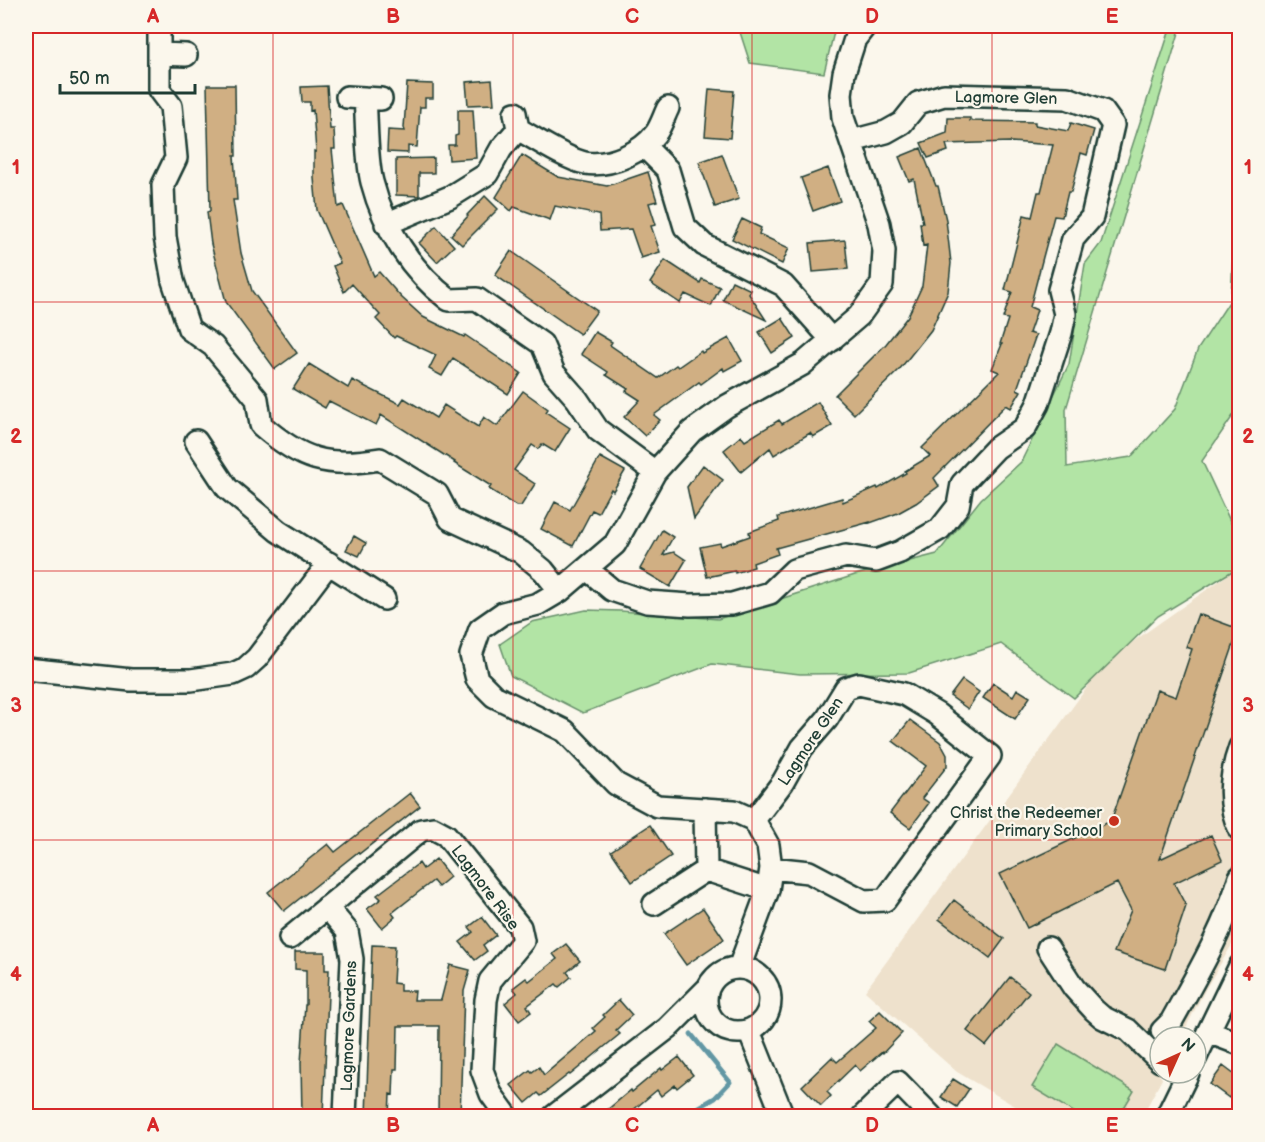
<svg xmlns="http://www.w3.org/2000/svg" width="1265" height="1142" font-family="'Balsamiq Sans',sans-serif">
<rect width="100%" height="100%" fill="#fbf7ec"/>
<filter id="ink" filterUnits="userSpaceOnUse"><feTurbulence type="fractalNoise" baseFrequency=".0167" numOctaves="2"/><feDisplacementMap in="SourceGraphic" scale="12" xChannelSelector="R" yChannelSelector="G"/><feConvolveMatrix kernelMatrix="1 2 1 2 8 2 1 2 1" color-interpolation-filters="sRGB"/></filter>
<g filter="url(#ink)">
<path fill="#eee1cc" d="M1239,567V933L1206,988L1181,1037H1160V1062L1158,1068L1162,1079L1142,1116H1032L957,1072L865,991L1107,660Z"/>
<path fill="#b2e4a5" stroke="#68906c" stroke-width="1.5" d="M738,26H839L834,32L824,73L750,63Z
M1171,26H1181L1066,409L1067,467L1131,457L1175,409L1198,349L1231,299L1235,210L1236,108L1239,98V407L1202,461L1231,523L1239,531V567L1158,616L1074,698L1001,644L909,673L800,674L712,664L583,713L511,676L500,644L532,622L586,610L621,611L718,619L855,575L937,554L981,499L1021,462L1069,364L1085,264L1101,243Z
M1058,1044L1134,1091L1119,1116H1080L1032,1087Z"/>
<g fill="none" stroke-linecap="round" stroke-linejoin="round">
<path stroke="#6297a4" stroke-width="5" d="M684,1116L715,1098L730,1082L691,1034"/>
</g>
<path fill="#d0af83" stroke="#1f3d34" stroke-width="1.5" d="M492,80L494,104L468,105L466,82Z
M407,83L433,84V98H425V107H420L417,147L408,146V153L387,152L388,130L405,131L404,128Z
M207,85H235L236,156H234L237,200H233L241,253L252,291L297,353L275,369L226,302L211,244L207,212L210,211Z
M327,86L330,129H334L335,149H332L338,207L343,205L374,276L379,272L401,297L423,317L464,337L465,335L521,373L508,394L453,358L442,376L429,369L436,355L396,336L394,338L376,319L380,315L352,284L344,292L333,266L340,263L317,210L314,178V151L316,152L313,110L310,111V102H302L301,87Z
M709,89L734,91L730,138L705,136Z
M458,110H473L476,158L449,160L448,145H455V136L458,135Z
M948,118H970V121L1035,122V125L1068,131L1071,123L1094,130L1087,155L1081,153L1071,192H1068L1062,217L1054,216L1043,257L1030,307L1037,310L1029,333L1036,335L1017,389L1021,391L1011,408L1006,405L934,478L939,486L916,503L898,513L870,523V522L776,548L778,554L753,563L754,567L735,573V571L707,577L700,547L720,543L721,546L750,536L749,532L779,521L778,517L842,498L843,502L877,487L878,489L906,473L905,471L930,456L922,448L999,372L992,369L1002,344H1000L1008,319L1003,318L1012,292L1005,290L1024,215L1032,217L1038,192H1041L1053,145L1011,142L946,144L948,151L928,158L921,143L947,133Z
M921,148L936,186H938L946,220L951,263L948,292L931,330L899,370L854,414L835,395L886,344L908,316L922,286L927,245L923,246L920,223H923L914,179L909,181L899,157Z
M722,154L739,199L715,207L699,162Z
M522,155L558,177L607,186L648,172L657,201L649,203L656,225L651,226L660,252L641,258L631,229L600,231L599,215L555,206L550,220L514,207L511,211L496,197Z
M434,158V173H419V196L396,195V159Z
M828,168L840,201L813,211L801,178Z
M485,196L498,209L462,245L451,235L468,216L467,215Z
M742,219L761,228L759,234L789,248L782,264L732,239Z
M436,226L454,246L437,262L419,243Z
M845,240L848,269L813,272L810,243Z
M511,251L597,311L580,334L495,275Z
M665,260L700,283L702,279L720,287L711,306L685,294L680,303L650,283Z
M732,281L751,290L749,294L766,320L723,300Z
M782,318L795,338L772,353L759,332Z
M595,332L612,342L610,345L658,378L676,365L678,367L701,351L702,353L729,338L742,361L724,371L723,368L701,384L699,382L654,415L660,420L645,436L624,417L640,400L626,391L628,389L606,375L608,372L581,354Z
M309,364L348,388L352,380L400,404L404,398L436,418L444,405L478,427L484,417L497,426L523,391L548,409L546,412L570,428L555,452L542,444L538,449L532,445L514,470L535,484L521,506H516L489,489L491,486L454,463L455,462L381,415L376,425L329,401L325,408L293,389Z
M818,402L832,426L813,437L810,433L774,455L770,448L741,472L724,450L741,436L745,441L779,420L782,424Z
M600,457L625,471L613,491L611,489L598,513L592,510L573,546L541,529L555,502L570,510Z
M703,465L723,480L694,519L687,487Z
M662,530L673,537L663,555L674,552L686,560L670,587L640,569Z
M354,536L366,543L359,556L346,550Z
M1198,614L1239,629L1160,859L1211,835L1222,860L1174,883L1186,906L1165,969L1114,952L1131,910L1117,883L1027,928L1000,874L1111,821L1157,690L1176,697L1192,649L1186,647Z
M962,680L979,692L968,709L950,696Z
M993,683L1013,696L1017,689L1030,697L1015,719L983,698Z
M910,720L940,742L947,755V766L922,798L929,803L910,828L890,813L926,766L893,741Z
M410,793L420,806L359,854L358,852L284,911L268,892L328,844L335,852Z
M650,825L671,856L632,882L611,851Z
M436,859L450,877L438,887L433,881L420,891L392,913L395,917L382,928L367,909L381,899L377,895L419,863L423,869Z
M954,900L1004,939L990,958L939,919Z
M703,908L724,939L686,965L664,934Z
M482,917L496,935L483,945L487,951L475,960L460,942L473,932L469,927Z
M566,944L580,961L567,972L571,977L559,987L556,984L527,1006L531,1012L519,1021L505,1003L517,993L513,988L526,978L529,981L557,959L553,954Z
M372,945L395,946L393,983L400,984V991H415L414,1000H441L450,965L470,970L464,991L460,1116H438L439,1026H398L397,1069H394L393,1095L390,1094L389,1116H366Z
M295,952H325V970H329L323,1116H302L301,1063L305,1005H306V970L295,969Z
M1010,977L1029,992L986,1046L967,1031Z
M619,1000L632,1015L616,1030L620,1034L570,1075L569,1074L541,1096L538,1093L526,1103L511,1085L530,1070L532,1072L539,1067L544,1075L596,1031L593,1028L605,1017L603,1015Z
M880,1011L902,1033L883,1053L882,1052L860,1071L855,1065L827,1092L831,1096L821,1106L802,1086L832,1057L837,1062L876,1028L869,1021Z
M679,1057L693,1075L677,1088L675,1085L661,1096L657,1090L626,1116H600L631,1090L632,1092L661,1068L662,1070Z
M1223,1066L1239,1078V1083L1229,1098L1210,1084Z
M953,1079L969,1089L957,1107L941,1097Z"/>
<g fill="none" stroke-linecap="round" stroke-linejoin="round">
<g stroke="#1f3d34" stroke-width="26">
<path id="minor" d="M159,34V90L171,106L176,158L163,185L165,237L173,281L189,329L213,346L257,399L261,425C301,460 327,468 380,459L437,494L450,519L521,552L543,570L560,591
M159,54L186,55
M347,97L381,99
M365,98C367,122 366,159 372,182C384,228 411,271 449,300L477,299L542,344L554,373L577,399L598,430L655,472
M515,113L518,129C534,138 568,160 585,163C610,167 641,153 656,133C661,126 664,116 668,108
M644,146L668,170L685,227L704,245L783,285L832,340
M386,224L450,197L487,174L501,149L518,129
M196,441L227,488L278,531L384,599
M587,569L612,590L647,602L690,605L732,604L770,593L794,570L846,556L876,561L900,552L940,529L958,506L962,484L996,448L1025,428L1038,404L1061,333L1065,314L1059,290L1073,239L1092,217L1113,125L1103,111L1067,98L944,95L918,103L902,123L886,132L852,141
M26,669L131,680H191L233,674L246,668L257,658L329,563
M1240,747C1230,774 1227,805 1240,830
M705,809L706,870
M754,820L783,782L802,748L827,719L846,688L859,684L904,694L937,714L990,756L885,900L864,901L809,872L771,868
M654,904L706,870L768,890
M327,907L347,931L352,959L345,1116
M290,938L421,830L433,828L446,835L520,927L523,941L490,981L486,1000L482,1070L491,1094L507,1116
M1048,948L1074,988L1094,1010L1102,1017L1128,1030L1160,1061
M706 1000a32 32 0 1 1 64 0a32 32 0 1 1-64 0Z
M739,968L768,890L771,868L768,845L754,820L734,811L657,806L616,784L565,731L494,696L477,679L471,655L480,629L503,613L538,604L560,591L615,544L655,472L692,431L727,406L803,364L859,316L882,284L884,251L879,224L843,118L841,94L844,73L855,39L865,26
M749,1031L783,1116
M1162,1031L1171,1022C1197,975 1224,929 1240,877
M1208,1032L1240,1044
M1196,1057L1240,966
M554,1116L668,1028L708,988
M863,1116L898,1082L931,1116
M1167,1116L1188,1073"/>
</g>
<use href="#minor" stroke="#fbf7ec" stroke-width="21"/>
</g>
</g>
<path fill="none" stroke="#d62828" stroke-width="1.5" stroke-opacity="0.55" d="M273,26V1116M513,26V1116M752,26V1116M992,26V1116M26,302H1240M26,571H1240M26,840H1240"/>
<circle fill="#c8321e" stroke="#fbf7ec" stroke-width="2" cx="1114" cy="821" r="6"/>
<g text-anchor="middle" stroke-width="4.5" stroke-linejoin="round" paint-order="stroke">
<g font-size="16" fill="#1f3d34" stroke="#fbf7ec">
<text transform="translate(1006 97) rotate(1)" y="6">Lagmore Glen</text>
<text transform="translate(810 741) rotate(-56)" y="6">Lagmore Glen</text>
<text transform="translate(486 887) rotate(53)" y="6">Lagmore Rise</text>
<text transform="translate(348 1026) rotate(-88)" y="6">Lagmore Gardens</text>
</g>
<g font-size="16" fill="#1f3d34" stroke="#fbf7ec" text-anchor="end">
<text x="1102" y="818">Christ the Redeemer<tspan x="1102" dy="18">Primary School</tspan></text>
</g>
</g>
<rect width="1265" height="1142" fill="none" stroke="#fbf7ec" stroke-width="66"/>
<g transform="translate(1178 1055) rotate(45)"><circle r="28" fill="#fbf7ec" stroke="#a3ada2" stroke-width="1.5"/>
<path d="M0-4.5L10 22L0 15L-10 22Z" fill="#c8321e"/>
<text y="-9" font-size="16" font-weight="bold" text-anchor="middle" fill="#1f3d34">N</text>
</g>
<path d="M60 84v9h135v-9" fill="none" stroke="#1f3d34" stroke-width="3"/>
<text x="69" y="84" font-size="18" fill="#1f3d34" stroke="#fbf7ec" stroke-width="4.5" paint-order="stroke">50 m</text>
<rect x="33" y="33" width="1199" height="1076" fill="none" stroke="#d62828" stroke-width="2"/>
<g font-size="20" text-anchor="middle" font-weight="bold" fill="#d62828">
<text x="153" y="23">A</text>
<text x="393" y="23">B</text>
<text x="632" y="23">C</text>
<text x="872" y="23">D</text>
<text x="1112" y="23">E</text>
<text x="16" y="174">1</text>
<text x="1248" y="174">1</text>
<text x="16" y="443">2</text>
<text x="1248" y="443">2</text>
<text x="16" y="712">3</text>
<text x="1248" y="712">3</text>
<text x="16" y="981">4</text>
<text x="1248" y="981">4</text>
<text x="153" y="1132">A</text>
<text x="393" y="1132">B</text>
<text x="632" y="1132">C</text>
<text x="872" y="1132">D</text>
<text x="1112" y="1132">E</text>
</g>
</svg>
